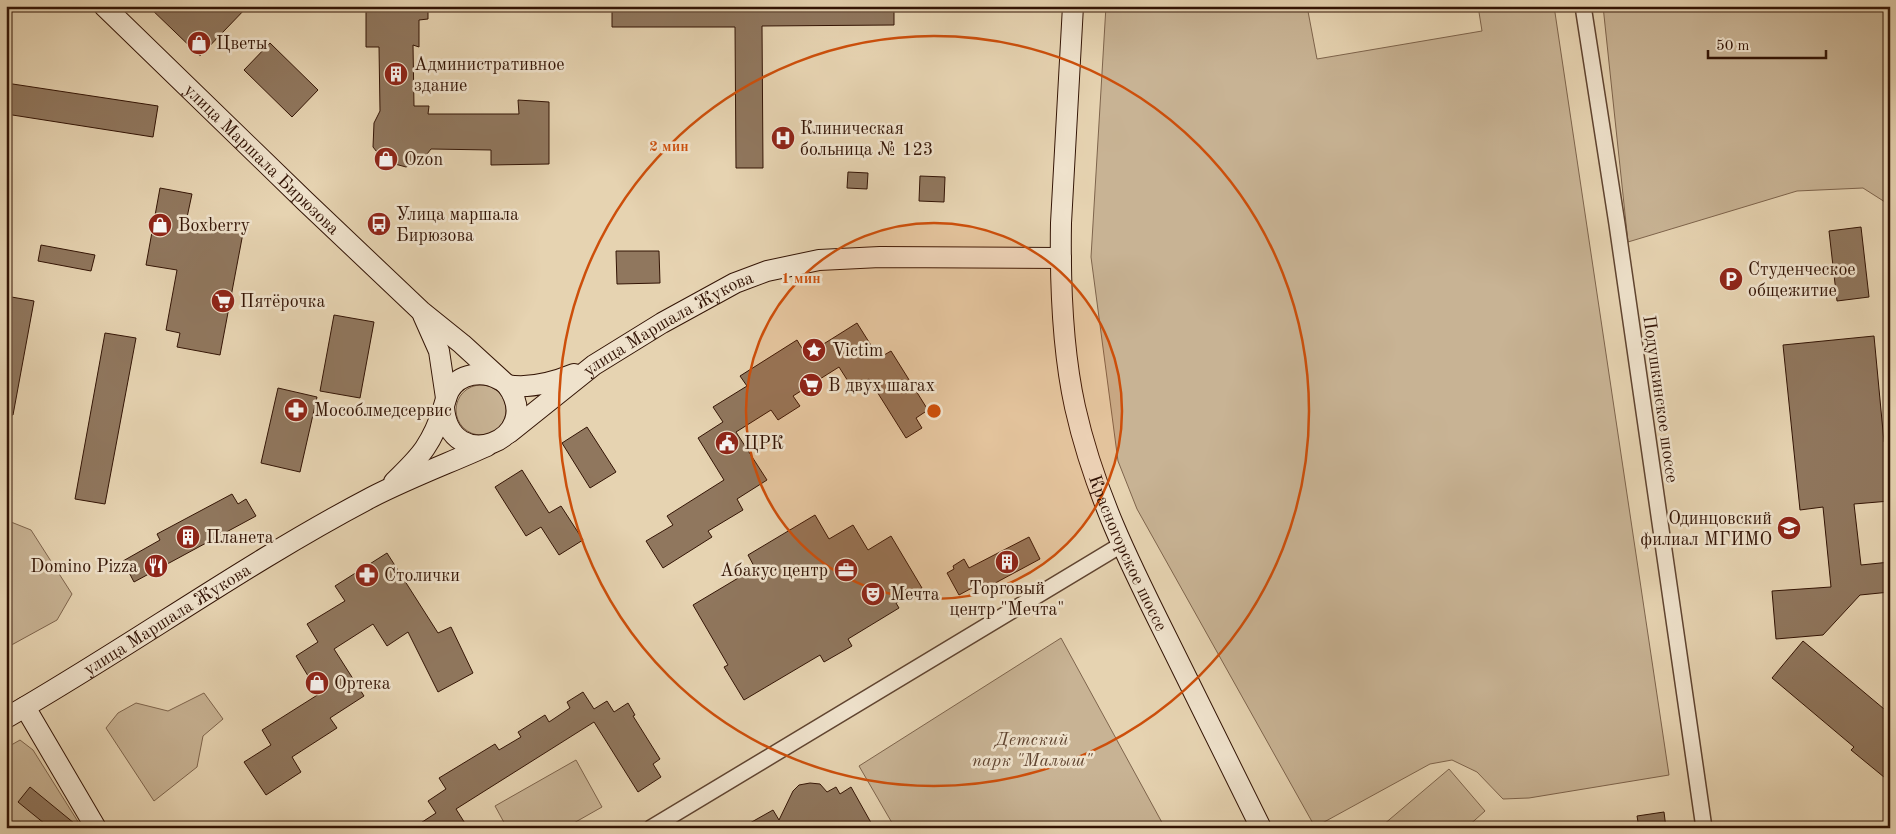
<svg xmlns="http://www.w3.org/2000/svg" width="1896" height="834" font-family="'Old Standard TT',serif">
<rect width="100%" height="100%" fill="#e6d3b1"/>
<filter id="stains"><feTurbulence type="fractalNoise" baseFrequency=".004" numOctaves="4"/><feColorMatrix values="0 0 0 0 .2 0 0 0 0 .09 0 0 0 0 .02 0 0 0 .5 -.17"/></filter>
<radialGradient id="worn" r=".72"><stop offset=".6" stop-color="#630" stop-opacity="0"/><stop offset="1" stop-color="#630" stop-opacity=".3"/></radialGradient>
<path fill="#c8b394" stroke="#7e644c" d="M1106,6H1307L1317,59L1482,31L1478,6H1554L1669,775L1529,798L1503,799L1477,772L1452,760L1430,764L1315,827L1137,509L1118,461L1091,257Z
M1603,6H1890V245L1885,202L1863,188L1797,191L1628,242Z
M456 410a25 25 0 1 1 50 0a25 25 0 1 1-50 0Z
M6,520L31,530L72,594L57,620L6,648Z
M1061,638L1165,828H895L859,766Z
M204,693L223,719L203,736L197,767L154,801L106,728L118,713L136,703L168,711Z
M20,740L33,750L82,828H6V748Z
M576,760L602,807L565,828H507L495,806Z
M1449,769L1485,811L1466,828H1385L1383,825Z"/>
<path fill="#90775e" stroke="#331405" d="M148,6H248L200,56Z
M366,6H428V19L419,20V47L413,45L414,106H429L428,114H519L518,100L549,102V164L491,165V150L431,149L423,159L406,167L384,161L373,147L374,123L380,111L379,47H366Z
M612,6H894V25L762,26L763,168H736L735,27H612Z
M270,43L318,90L292,117L244,70Z
M6,83L158,106L153,137L6,114Z
M848,172L868,173L867,189L847,188Z
M920,176L945,177L944,202L919,201Z
M160,188L192,194L186,222L243,233L220,355L177,347L180,333L166,330L177,270L146,265Z
M1861,227L1869,297L1837,301L1829,231Z
M41,245L95,255L91,271L38,261Z
M616,251H659L660,283L617,284Z
M6,296L34,301L13,415L6,414Z
M334,315L374,322L360,398L320,391Z
M857,323L879,358L891,351L928,410L916,418L922,428L906,438L869,379L853,389L839,367L793,396L800,406L778,420L771,410L736,432L767,480L737,499L743,510L708,531L712,537L663,568L646,541L673,525L667,516L724,480L698,438L723,422L713,407L747,386L740,376L797,340L806,355Z
M105,333L136,338L105,504L75,499Z
M1874,336L1884,442H1890V501L1854,504L1861,565L1890,562V592L1860,595L1823,635L1776,639L1772,591L1831,587L1823,507L1800,510L1783,345Z
M278,388L317,397L300,472L261,463Z
M587,427L616,472L590,488L562,443Z
M522,470L549,513L561,506L583,540L559,555L541,527L526,536L495,487Z
M232,494L238,504L246,499L256,516L134,582L123,561L160,540L157,534Z
M815,515L829,539L853,525L868,550L891,536L922,588L896,603L899,608L848,639L852,646L824,662L820,655L744,700L724,667L728,665L693,605L755,568L748,555Z
M1029,537L1040,559L986,588L983,582L959,595L947,573L954,569L953,566L964,559L969,568Z
M387,553L438,633L451,627L473,673L438,692L408,632L387,646L373,624L334,649L364,696L330,718L337,728L292,757L301,772L266,795L244,762L271,745L262,730L319,694L296,656L318,642L307,624L345,601L335,586Z
M1803,641L1890,714V782L1851,750L1854,747L1772,678Z
M583,692L594,709L607,701L614,712L628,703L635,715L633,716L660,759L653,764L661,777L638,792L594,722L456,809L468,828H413L436,813L428,801L446,789L439,778L495,744L499,750L521,737L518,732L545,715L549,722L570,708L567,702Z
M810,783L820,784L827,792L836,787L840,794L851,787L874,828H741L773,810L779,820L793,791L799,785Z
M30,787L80,828H50L18,802Z
M1664,812L1666,828H1639L1637,816Z"/>
<g fill="none" stroke-linecap="round" stroke-linejoin="round">
<g stroke="#604430" stroke-width="18">
<path id="street" d="M1583,6L1617,224L1704,828
M651,828L1121,545"/>
</g>
<g stroke="#331405" stroke-width="22">
<g id="secondary">
<path id="s1" d="M104,6L305,201L421,311L462,344L507,385C547,440 449,477 444,407"/>
<path id="s2" d="M1073,6L1061,223C1060,284 1062,348 1075,407C1094,492 1129,562 1167,638C1198,701 1230,765 1261,828"/>
<path d="M423,315L439,351L446,398"/>
<path d="M507,385C530,389 552,383 574,374"/>
<path id="s3" d="M509,433L594,365L662,323L735,283L767,271L819,260L880,257L1061,258"/>
<path d="M394,482C405,471 417,460 425,448C433,436 439,422 443,409C445,403 446,397 449,391C459,373 483,370 500,380"/>
<path d="M25,707L96,828"/>
<path id="s4" d="M6,718C130,647 246,563 372,497C409,478 449,463 487,446"/>
</g>
</g>
<use href="#street" stroke="#efe2cc" stroke-width="15"/>
<use href="#secondary" stroke="#efe2cc" stroke-width="20"/>
</g>
<circle cx="934" cy="411" r="188" fill="#cd4f0b" fill-opacity=".12"/>
<g fill="none" stroke="#cd4f0b" stroke-width="2.5">
<circle cx="934" cy="411" r="188"/>
<circle cx="934" cy="411" r="375"/>
</g>
<defs>
<g id="shop-disc" transform="scale(1.25)"><circle r="9.5" fill="#8f2418" stroke="#efe2cc"/><path d="M-5-2.5h2.3a2.7 3.5 0 0 1 5.4 0H5L5.5 6h-11ZM-1.5-2.5h3a1.5 2.3 0 0 0-3 0Z" fill="#fff"/></g>
<g id="building-disc" transform="scale(1.25)"><circle r="9.5" fill="#8f2418" stroke="#efe2cc"/><path d="M-4-6H4V6H1V3H-1V6H-4ZM-2.5-4.3h1.7v1.8h-1.7ZM.8-4.3h1.7v1.8H.8ZM-2.5-1h1.7V.8h-1.7ZM.8-1h1.7V.8H.8Z" fill="#fff"/></g>
<g id="hospital-disc" transform="scale(1.25)"><circle r="9.5" fill="#8f2418" stroke="#efe2cc"/><path d="M-5-5h3v3.5h4V-5h3V5h-3V1.5h-4V5h-3Z" fill="#fff"/></g>
<g id="bus-disc" transform="scale(1.25)"><circle r="9.5" fill="#8f2418" stroke="#efe2cc"/><path d="M-5-6H5V4H4V6H2V4H-2V6H-4V4H-5ZM-3.5-4V0h7V-4ZM-3.5 1.2v1.5H-2V1.2ZM2 1.2v1.5H3.5V1.2Z" fill="#fff"/></g>
<g id="parking-disc" transform="scale(1.25)"><circle r="9.5" fill="#8f2418" stroke="#efe2cc"/><path d="M-3.5-5.5H1a3.5 3.5 0 0 1 0 7H-1V5.5H-3.5ZM-1-3.4V-.6H.8a1.4 1.4 0 0 0 0-2.8Z" fill="#fff"/></g>
<g id="supermarket-disc" transform="scale(1.25)"><circle r="9.5" fill="#8f2418" stroke="#efe2cc"/><path d="M-6-5.5h2.5l.6 2H6L4.5 2H-2.5L-4.4-4H-6ZM-1.5 3.2a1.3 1.3 0 1 0 .1 0ZM3 3.2a1.3 1.3 0 1 0 .1 0Z" fill="#fff"/></g>
<g id="sight-disc" transform="scale(1.25)"><circle r="9.5" fill="#8f2418" stroke="#efe2cc"/><path d="M0-6L1.8-2.2L6-1.7L2.9 1.2L3.7 5.4L0 3.3L-3.7 5.4L-2.9 1.2L-6-1.7L-1.8-2.2Z" fill="#fff"/></g>
<g id="pharmacy-disc" transform="scale(1.25)"><circle r="9.5" fill="#8f2418" stroke="#efe2cc"/><path d="M-2-6h4v4h4v4h-4v4h-4v-4h-4v-4h4Z" fill="#fff"/></g>
<g id="civic-disc" transform="scale(1.25)"><circle r="9.5" fill="#8f2418" stroke="#efe2cc"/><path d="M-.6-6.5H3V-4.5H.6V-3L4-1V1h2V6H-6V1h2V-1L-.6-3ZM-1.2 2.5V6h2.4V2.5Z" fill="#fff"/></g>
<g id="university-disc" transform="scale(1.25)"><circle r="9.5" fill="#8f2418" stroke="#efe2cc"/><path d="M0-5L7-2L0 1L-7-2ZM-4 1L0 2.5L4 1V4Q0 6-4 4Z" fill="#fff"/></g>
<g id="restaurant-disc" transform="scale(1.25)"><circle r="9.5" fill="#8f2418" stroke="#efe2cc"/><path d="M-5-6h1v4h1v-4h1v4h1v-4h1v5L-1.5 .5V6h-2V.5L-5-1ZM5-6V6H3V1.5H1.5Q1.5-4 5-6Z" fill="#fff"/></g>
<g id="office-disc" transform="scale(1.25)"><circle r="9.5" fill="#8f2418" stroke="#efe2cc"/><path d="M-6-3h4V-5.5h4V-3h4V5H-6ZM-1-4.5V-3h2v-1.5ZM-6 0V1H6V0Z" fill="#fff"/></g>
<g id="theatre-disc" transform="scale(1.25)"><circle r="9.5" fill="#8f2418" stroke="#efe2cc"/><path d="M-5-5.5Q0-4 5-5.5V0Q5 5 0 6Q-5 5-5 0ZM-3.3-2.5H-1v1.5H-3.3ZM1-2.5H3.3v1.5H1ZM-2.8 1Q0 5.5 2.8 1Z" fill="#fff"/></g>
</defs>
<g fill-rule="evenodd">
<use href="#shop-disc" x="199" y="43"/>
<use href="#building-disc" x="396" y="74"/>
<use href="#hospital-disc" x="783" y="138"/>
<use href="#shop-disc" x="386" y="159"/>
<use href="#bus-disc" x="379" y="224"/>
<use href="#shop-disc" x="160" y="225"/>
<use href="#parking-disc" x="1731" y="279"/>
<use href="#supermarket-disc" x="223" y="301"/>
<use href="#sight-disc" x="814" y="350"/>
<use href="#supermarket-disc" x="811" y="385"/>
<use href="#pharmacy-disc" x="296" y="410"/>
<use href="#civic-disc" x="727" y="443"/>
<use href="#university-disc" x="1789" y="528"/>
<use href="#building-disc" x="188" y="537"/>
<use href="#building-disc" x="1007" y="562"/>
<use href="#restaurant-disc" x="156" y="566"/>
<use href="#office-disc" x="846" y="570"/>
<use href="#pharmacy-disc" x="367" y="575"/>
<use href="#theatre-disc" x="873" y="594"/>
<use href="#shop-disc" x="317" y="683"/>
</g>
<g text-anchor="middle" stroke-width="5" stroke-linejoin="round" paint-order="stroke">
<g font-size="18" fill="#331405" stroke="#efe2cc" text-anchor="start">
<text x="216" y="49">Цветы</text>
<text x="414" y="70">Административное<tspan x="414" dy="21">здание</tspan></text>
<text x="800" y="134">Клиническая<tspan x="800" dy="21">больница № 123</tspan></text>
<text x="404" y="165">Ozon</text>
<text x="396" y="220">Улица маршала<tspan x="396" dy="21">Бирюзова</tspan></text>
<text x="178" y="231">Boxberry</text>
<text x="1748" y="275">Студенческое<tspan x="1748" dy="21">общежитие</tspan></text>
<text x="240" y="307">Пятёрочка</text>
<text x="832" y="356">Victim</text>
<text x="828" y="391">В двух шагах</text>
<text x="314" y="416">Мособлмедсервис</text>
<text x="744" y="449">ЦРК</text>
<text x="1772" y="524" text-anchor="end">Одинцовский<tspan x="1772" dy="21">филиал МГИМО</tspan></text>
<text x="206" y="543">Планета</text>
<text x="138" y="572" text-anchor="end">Domino Pizza</text>
<text x="828" y="576" text-anchor="end">Абакус центр</text>
<text x="384" y="581">Столички</text>
<text x="1007" y="594" text-anchor="middle">Торговый<tspan x="1007" dy="21">центр "Мечта"</tspan></text>
<text x="890" y="600">Мечта</text>
<text x="334" y="689">Ортека</text>
</g>
<g font-size="18" fill="#331405" stroke="#efe2cc">
<text dy="6" stroke="none"><textPath href="#s1" startOffset="220">улица Маршала Бирюзова</textPath></text>
<text dy="6" stroke="none"><textPath href="#s3" startOffset="194">улица Маршала Жукова</textPath></text>
<text transform="translate(1661 399) rotate(82)" y="6">Подушкинское шоссе</text>
<text dy="6" stroke="none"><textPath href="#s2" startOffset="558">Красногорское шоссе</textPath></text>
<text dy="6" stroke="none"><textPath href="#s4" startOffset="189">улица Маршала Жукова</textPath></text>
</g>
<g font-size="18" font-style="italic" fill="#604430" stroke="#efe2cc">
<text x="1032" y="745">Детский<tspan x="1032" dy="21">парк "Малыш"</tspan></text>
</g>
</g>
<circle cx="934" cy="411" r="8" fill="#cd4f0b" stroke="#efe2cc" stroke-width="2.5"/>
<g font-size="15" text-anchor="middle" font-weight="bold" fill="#cd4f0b" stroke="#efe2cc" stroke-width="5" stroke-linejoin="round" paint-order="stroke">
<text x="669" y="151">2 мин</text>
<text x="801" y="283">1 мин</text>
</g>
<rect width="1896" height="834" fill="none" stroke="#e6d3b1" stroke-width="25"/>
<rect x="8" y="8" width="1881" height="819" fill="none" stroke="#331405" stroke-width="2.5"/>
<rect x="12" y="12" width="1871" height="809" fill="none" stroke="#331405"/>
<path d="M1708 50v8h118v-8" fill="none" stroke="#331405" stroke-width="2.5"/>
<text x="1716" y="50" font-size="15" fill="#331405" stroke="#efe2cc" stroke-width="4" paint-order="stroke">50 m</text>
<rect width="100%" height="100%" filter="url(#stains)"/>
<rect width="100%" height="100%" fill="url(#worn)"/>
</svg>
